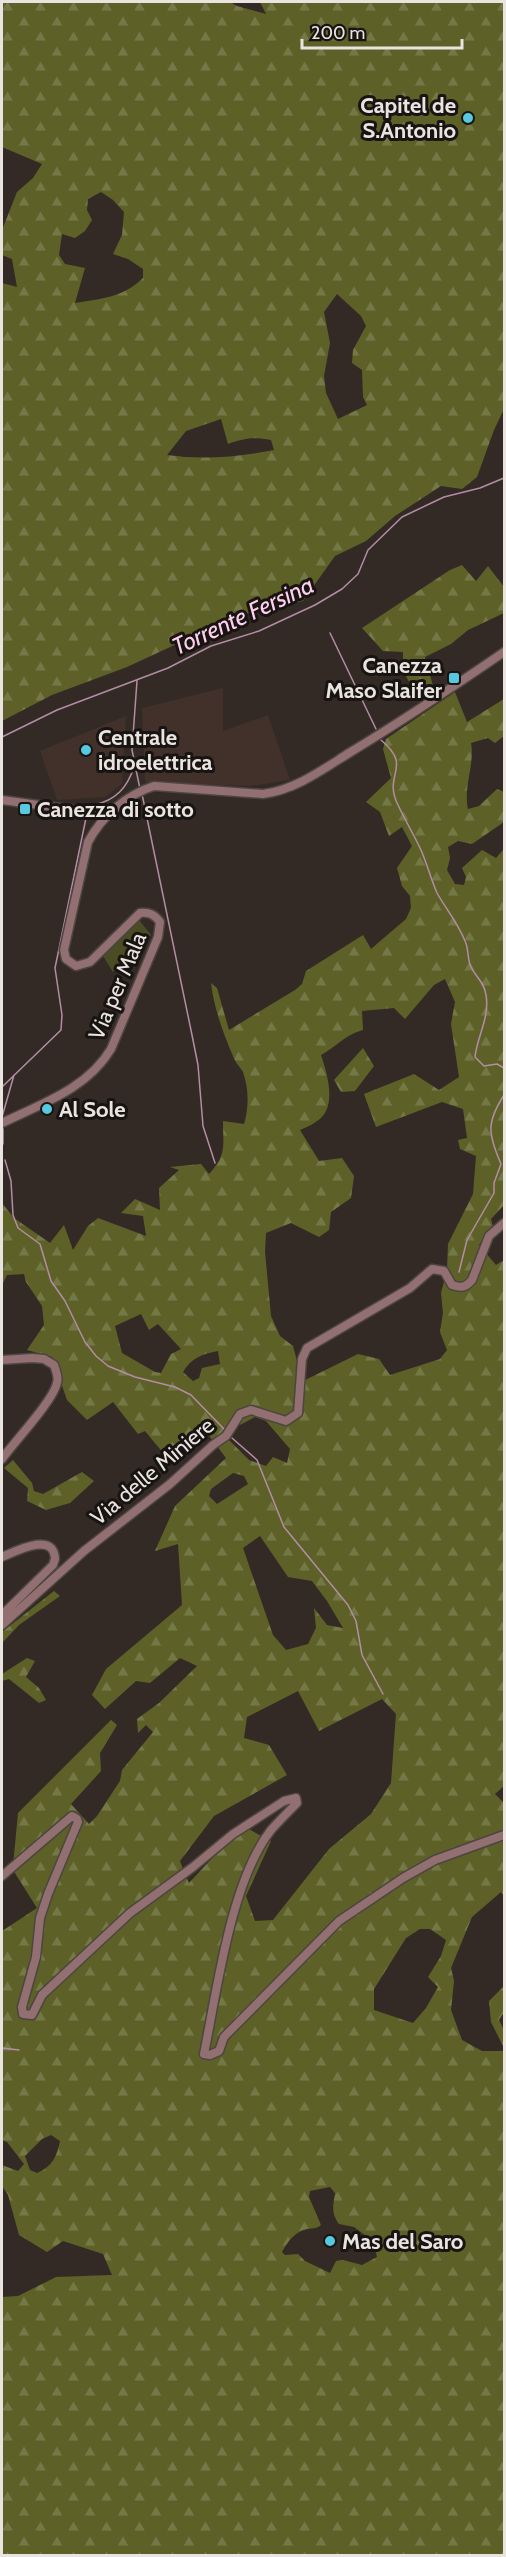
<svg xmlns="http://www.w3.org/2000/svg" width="506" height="2557" font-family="Cabin,sans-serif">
<defs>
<pattern id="forest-firs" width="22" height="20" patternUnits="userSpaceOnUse" patternTransform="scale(1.5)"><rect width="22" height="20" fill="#5d6127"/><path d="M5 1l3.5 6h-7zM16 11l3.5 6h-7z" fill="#747846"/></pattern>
</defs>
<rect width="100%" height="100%" fill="#332a26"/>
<path fill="#41312a" d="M223,688V731L268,715L290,780L250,786L145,782L142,708Z
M126,716L122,784L105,797L57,800L40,751Z"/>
<path fill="url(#forest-firs)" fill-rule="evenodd" d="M2,2H230L237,6L266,14L260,2H504V409L494,430L477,477L462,489L441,486L395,516L366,541L335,556L303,601L237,616L127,667L52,695L2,721V283L17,287L12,259L2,255V230L17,192L33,178L42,164L2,147ZM101,192L113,200L124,212L122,235L113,254L128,259L143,269V278C124,297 101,299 75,303L85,268L65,264L59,255L62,234L75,238L85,231L92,220L87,210L88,199ZM337,294L361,316L366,326L353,350L352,363L362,370L363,397L367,405L338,419L326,393L324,376L330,343L324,312ZM221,419L228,444C244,438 255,437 271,440L274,450C239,457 202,460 167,455L186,431Z
M462,565L476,581L488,566L504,587V613L468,630L451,644L425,657L433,686L416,694L403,671V652L383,651L362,628L450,570Z
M455,692L467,722L504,699V736L495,743L488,738L471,743C475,764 463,788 468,809L479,806L497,789L504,792V822L472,844L458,841L448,847L450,858L447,870L455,884L464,885L466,877L462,868L482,850L496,858L504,849V1205L491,1219L493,1227L479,1245L496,1265L504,1260V1786L495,1794L504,1803V1834L434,1859L338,1921L236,2023L218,2051L205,2053L242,1890L267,1839L271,1841L246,1896L255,1921L273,1920L329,1849L371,1814L391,1783L396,1714L382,1699L319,1731L298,1691L247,1717L244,1738L269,1745L287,1775L214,1816L180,1861L184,1872L152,1895L41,1995L32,2015L24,2013L41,1919L79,1822L72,1816L13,1866L18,1813L111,1720L117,1725L100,1753L101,1771L71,1804L89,1824L97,1816L120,1781L122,1770L153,1732L146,1725L138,1733L137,1719L159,1703L197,1666L180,1658L150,1683L136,1681L105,1709L92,1695L106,1669L182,1605L178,1544L155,1551L175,1506L226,1458L204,1429L164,1454L145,1431L138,1434L113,1402L87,1420L67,1400L52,1357L27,1350L44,1325L42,1306L26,1282L24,1274L7,1275L2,1285V1203L14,1218L50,1243L64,1225L73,1250L88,1226L98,1218L146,1236L143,1216L121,1213L135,1199L160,1210L159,1188L179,1170L170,1167L201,1164L209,1174C227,1155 223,1146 223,1121L244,1124C249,1107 249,1089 243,1072C240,1067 235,1062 233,1056C223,1033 214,1008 211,983L217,988L229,1030L295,990L302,984L306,971L363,935L371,949L406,919L411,908L410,896L402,886L397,868L412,846L402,827L389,836L380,812L366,802L391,778L383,749L386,739ZM445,979L455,1002L451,1024L459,1077L439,1090L414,1074L364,1094L376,1127L442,1102L463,1109L467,1138L458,1140L460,1149L476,1156L473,1194L448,1244L447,1270L441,1293L443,1313L440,1332L447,1350L440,1359L390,1375L379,1359L358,1354L297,1384V1361L293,1346L280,1336L271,1316L265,1252L266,1233L291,1223L319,1237L329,1230L331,1212L351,1198L354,1176L342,1158L319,1161L300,1130C306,1127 312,1125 317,1121C338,1108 327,1073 321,1055C336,1047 346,1034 363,1030L362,1011L394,1008L405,1019L434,985ZM141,1314L149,1330L158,1324L181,1349L171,1354L161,1373L155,1372L122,1353L115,1326ZM218,1351L220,1364L202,1368L199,1378L193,1381L183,1372C191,1358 202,1354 218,1351ZM255,1417L266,1421L290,1449L287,1463L273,1457L266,1466L249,1460L222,1433L229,1422L240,1425ZM233,1473L244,1476L248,1484L217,1504L209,1496L211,1489ZM260,1536L288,1577L312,1581L327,1601L343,1628L327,1625L314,1608L316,1628L308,1644L286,1650L273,1635L243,1548Z
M363,1048L374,1066L355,1091L341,1092L334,1080Z
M13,1460L32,1483L34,1491L43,1494L82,1472L94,1481L70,1503L46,1510L27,1501L28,1488L4,1468Z
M54,1591L60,1596L19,1625L2,1643V1632Z
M27,1658L35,1661L26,1677L39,1688L46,1700L39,1703L9,1679L2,1681V1674Z
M72,1817L77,1819L59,1862L21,2007L32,2016L43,1996L106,1936L185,1874L189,1883L214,1856L247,1828L265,1838L247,1872L203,2054L210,2056L224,2038L321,1938L435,1861L504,1835V1896L501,1892L472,1917L451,1968L454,1981L451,2010L462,2040L482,2051H504V2555L2,2556V2297L18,2296L56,2277L112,2275L103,2254L63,2241L47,2252L19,2235L8,2195L2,2186V2165L18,2171L24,2164L7,2142L2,2140V1931L37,1908L13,1870ZM420,1929H430L446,1940L441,1956L428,1977L438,1987L426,2008L413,2023L374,2010V1989L406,1938ZM51,2135L60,2141C57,2156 52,2167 37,2173L30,2170L25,2156L42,2139ZM330,2187L335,2193C333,2206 331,2213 339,2224L354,2227L370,2239C371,2246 376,2250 377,2257L362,2265L343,2260L336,2261L330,2273L305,2261L298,2254L285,2255L282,2252C287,2242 296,2231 307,2229C313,2228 316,2229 321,2225L309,2197L310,2191Z
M504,1986V2012L499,2020L504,2030V2048L491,2022L489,2001Z"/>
<path fill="#4a4c24" d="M139,920L151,935L113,972L103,956Z"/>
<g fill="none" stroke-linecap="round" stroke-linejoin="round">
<path stroke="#b38da5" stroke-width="1.5" d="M330,633L376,729
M137,681L132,750L140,789
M2,737L57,710L168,668L211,646L259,631L315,605L342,589L358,574L368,550L402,517L444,497L480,488L504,478
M381,740C414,768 382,773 398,805C405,820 414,835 421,850C427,864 431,879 437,893C446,909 458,923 465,941C469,949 467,959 471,967C476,978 484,981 486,995C490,1017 477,1037 475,1057L484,1066L497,1064L504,1068
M142,794L192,1035L198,1065L203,1126L215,1163
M94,805C116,800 127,788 134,767
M2,1087L61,1030L62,1015L55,968L86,818
M2,1117L14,1075
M3,1144V1127
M5,1160L11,1181L13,1215L18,1228L40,1244L51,1281L65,1301L85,1342L96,1356L108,1366L135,1377L175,1387L191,1395L224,1429
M459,1272L467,1240L494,1193V1183L501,1164C488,1134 486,1123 504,1095
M232,1438L257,1460L284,1527L348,1605L356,1621L362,1655L383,1694
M2,2048L19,2050"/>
<g stroke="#4d4541" stroke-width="11">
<path id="secondary" d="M2,800L83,811L116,808
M2,1123C41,1104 87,1089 111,1049L158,937L160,922C155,915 150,912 140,913L90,962L76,966L66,959L64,950L88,842C102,816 126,795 154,786L263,794C295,790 322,770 349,753C402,721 453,687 504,652
M2,1360L32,1358L44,1359L54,1365C56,1371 59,1377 57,1383C53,1401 14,1442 2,1459
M2,1557C16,1551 54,1531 55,1559L53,1565L2,1615
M2,1625L84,1551L170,1484L213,1445L226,1436L240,1414L251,1410L286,1421L298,1413L302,1359L307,1348L410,1288L432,1269L444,1271L452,1285C461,1288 465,1288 472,1280L489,1236L504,1223
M2,1876L72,1816L77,1819L78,1822L48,1894L40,1918L36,1957L22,2007L23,2014L32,2015L42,1995L130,1913L193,1867L233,1834L284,1801L296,1798L297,1803C288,1812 279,1821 271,1830C231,1881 217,1990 204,2054L210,2055L219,2051L224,2037L339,1921L403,1878L435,1860L504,1835"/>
</g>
<use href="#secondary" stroke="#926f70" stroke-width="8"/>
</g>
<g fill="#56c9e0" stroke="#181412" stroke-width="2">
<circle cx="468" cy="118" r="6"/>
<rect x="448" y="672" width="12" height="12" rx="3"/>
<circle cx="86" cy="750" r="6"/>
<rect x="19" y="803" width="12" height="12" rx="3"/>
<circle cx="47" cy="1109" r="6"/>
<circle cx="330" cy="2241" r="6"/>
</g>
<g text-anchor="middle" stroke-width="6" stroke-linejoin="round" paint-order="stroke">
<g font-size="22" font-weight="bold" fill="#eae4e1" stroke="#181412" text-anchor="start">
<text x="456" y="113" text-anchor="end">Capitel de<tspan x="456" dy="25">S.Antonio</tspan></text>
<text x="442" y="673" text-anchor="end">Canezza<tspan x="442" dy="25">Maso Slaifer</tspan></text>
<text x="98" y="745">Centrale<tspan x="98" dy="25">idroelettrica</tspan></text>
<text x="37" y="817">Canezza di sotto</text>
<text x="59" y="1117">Al Sole</text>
<text x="342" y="2249">Mas del Saro</text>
</g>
<g font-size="22" fill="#eae4e1" stroke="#181412">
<text transform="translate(117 986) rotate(-67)" y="8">Via per Mala</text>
<text transform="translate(152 1471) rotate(-40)" y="8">Via delle Miniere</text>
</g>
<g font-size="24" font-style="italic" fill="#fecfee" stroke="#181412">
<text transform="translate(243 616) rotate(-25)" y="8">Torrente Fersina</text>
</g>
</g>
<rect width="506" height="2557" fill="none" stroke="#eae4e1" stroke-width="6"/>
<path d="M302 39v9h160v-9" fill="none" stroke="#eae4e1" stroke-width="3"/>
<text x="311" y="39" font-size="18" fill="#eae4e1" stroke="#181412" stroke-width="4.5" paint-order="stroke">200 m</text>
</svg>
